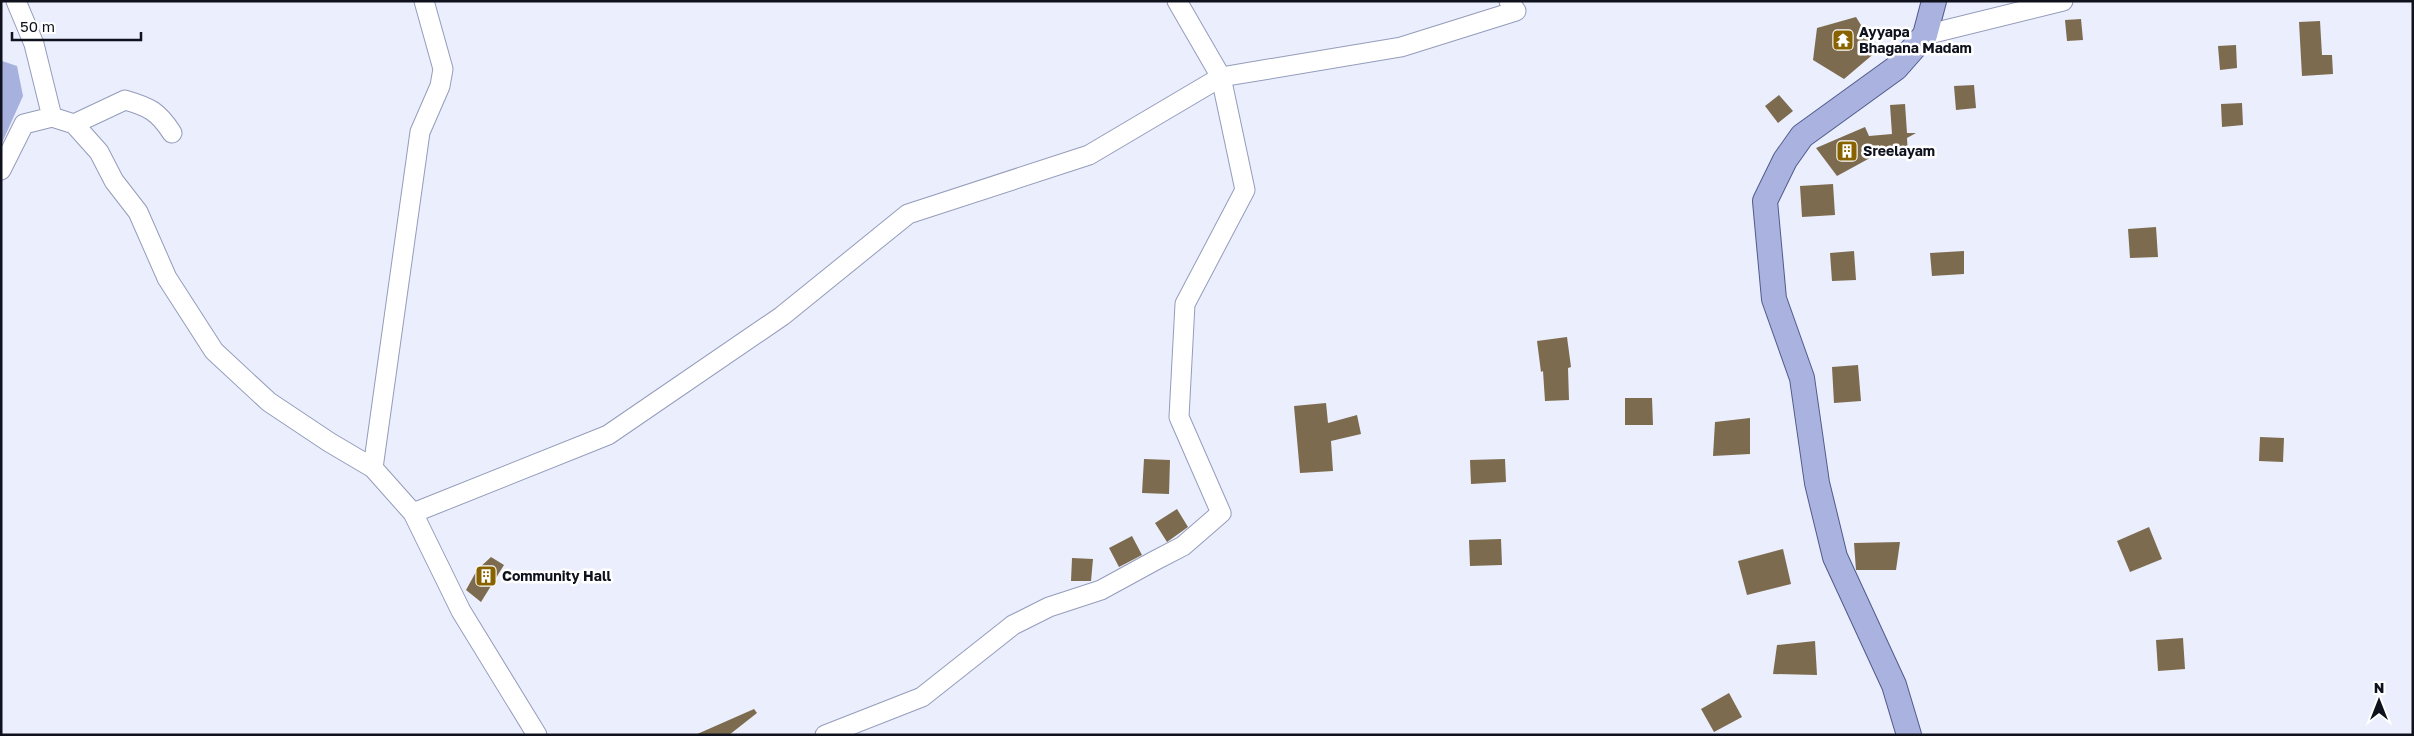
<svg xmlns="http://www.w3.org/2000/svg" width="2414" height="736" font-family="'Golos Text',sans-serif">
<rect width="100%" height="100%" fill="#ebeefc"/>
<path fill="#a6b1dd" d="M2,61L17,66L23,96L1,145Z"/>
<path fill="#7c6b4f" d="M1856,17L1877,51L1844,79L1813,60L1817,28Z
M2081,19L2083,40L2067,41L2065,20Z
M2320,21L2322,55H2332L2333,74L2302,76L2299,22Z
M2236,45L2237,68L2220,70L2218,46Z
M1974,85L1976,108L1956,110L1954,86Z
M1779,95L1793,111L1778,123L1765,106Z
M2242,103L2243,125L2222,127L2221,104Z
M1905,104L1907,133H1916L1907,138L1908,156L1893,157L1892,146L1837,176L1816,148L1865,127L1869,136L1892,134L1890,105Z
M1833,184L1835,215L1802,217L1800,186Z
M2156,227L2158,257L2130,258L2128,229Z
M1854,251L1856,280L1832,281L1830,253Z
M1964,251V274L1932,276L1930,253Z
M1567,337L1571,367L1568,368L1569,400L1545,401L1543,371L1541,372L1537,341Z
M1858,365L1861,401L1834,403L1832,367Z
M1625,398H1652L1653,425H1625Z
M1326,403L1328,423L1357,415L1361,434L1331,441L1333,471L1300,473L1294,406Z
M1750,418V454L1713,456L1715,422Z
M2260,437L2284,438L2283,462L2259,461Z
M1144,459L1170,460L1169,494L1142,493Z
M1505,459L1506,482L1471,484L1470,460Z
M1177,509L1188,527L1167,542L1155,523Z
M2149,527L2162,559L2130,572L2117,541Z
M1132,536L1142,555L1119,567L1109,548Z
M1501,539L1502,565L1470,566L1469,540Z
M1900,542L1896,570H1856L1854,543Z
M1783,549L1791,584L1747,595L1738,561Z
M491,557L504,565L481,602L466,590L477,570Z
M1072,558L1093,559L1091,581H1071Z
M2183,638L2185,669L2158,671L2156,640Z
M1815,641L1817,675L1773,674L1777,645Z
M1729,693L1742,717L1714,732L1701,709Z
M754,709L757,713L729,735H695Z"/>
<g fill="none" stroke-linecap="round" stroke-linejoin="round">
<g stroke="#949cbb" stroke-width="21">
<path id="minor" d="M16,1L34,44L52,117
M1925,35L2063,1
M74,124L125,100C149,107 158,111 172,133
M1,170L24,124L52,117L74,124L99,152L114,181L138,212L167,278L214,351L269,402L329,442L373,468L413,513L461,611L537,735
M373,468L420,132L440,86L443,69L424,1
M413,513L608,435L782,316L908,214L1089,155L1221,77L1401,47L1516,11L1509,1
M825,735L922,697L1013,625L1049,607L1101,590L1156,560L1183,546L1221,513L1179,417L1185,304L1245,190L1221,77L1177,1"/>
</g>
<g stroke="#4f5a8d" stroke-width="26">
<path id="major" d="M1909,735L1894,685L1835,557L1817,483L1802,378L1774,299L1765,201L1785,160L1802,136L1896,68L1925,35L1934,1"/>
</g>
<use href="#minor" stroke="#fff" stroke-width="19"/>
<use href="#major" stroke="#aab3df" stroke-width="24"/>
</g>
<defs>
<g id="temple-square" transform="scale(1.125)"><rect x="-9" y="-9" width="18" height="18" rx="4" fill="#896200" stroke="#fff"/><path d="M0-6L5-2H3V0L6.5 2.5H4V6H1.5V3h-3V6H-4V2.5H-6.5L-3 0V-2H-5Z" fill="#fff"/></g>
<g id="building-square" transform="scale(1.125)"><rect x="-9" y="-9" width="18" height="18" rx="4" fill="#896200" stroke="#fff"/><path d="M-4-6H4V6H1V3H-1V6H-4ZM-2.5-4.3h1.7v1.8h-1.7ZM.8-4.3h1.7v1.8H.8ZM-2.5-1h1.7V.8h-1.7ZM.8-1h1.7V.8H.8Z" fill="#fff"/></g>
</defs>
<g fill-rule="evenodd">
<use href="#temple-square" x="1843" y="40"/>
<use href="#building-square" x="1847" y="151"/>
<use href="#building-square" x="486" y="576"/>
</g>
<g text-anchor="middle" stroke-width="5" stroke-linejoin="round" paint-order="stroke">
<g font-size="14" font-weight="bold" fill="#0f121d" stroke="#fff" text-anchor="start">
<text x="1859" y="37">Ayyapa<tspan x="1859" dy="16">Bhagana Madam</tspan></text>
<text x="1863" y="156">Sreelayam</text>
<text x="502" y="581">Community Hall</text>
</g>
</g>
<rect width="2414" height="736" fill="none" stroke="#0f121d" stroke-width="5"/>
<g transform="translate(2379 701)" stroke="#ffffff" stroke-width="4" paint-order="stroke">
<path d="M0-4L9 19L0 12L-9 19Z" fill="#0f121d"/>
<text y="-8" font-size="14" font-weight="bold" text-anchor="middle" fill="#0f121d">N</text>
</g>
<path d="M12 32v8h129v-8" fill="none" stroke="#0f121d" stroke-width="2.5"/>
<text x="20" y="32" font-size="15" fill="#0f121d" stroke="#ffffff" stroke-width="4" paint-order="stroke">50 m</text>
</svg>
